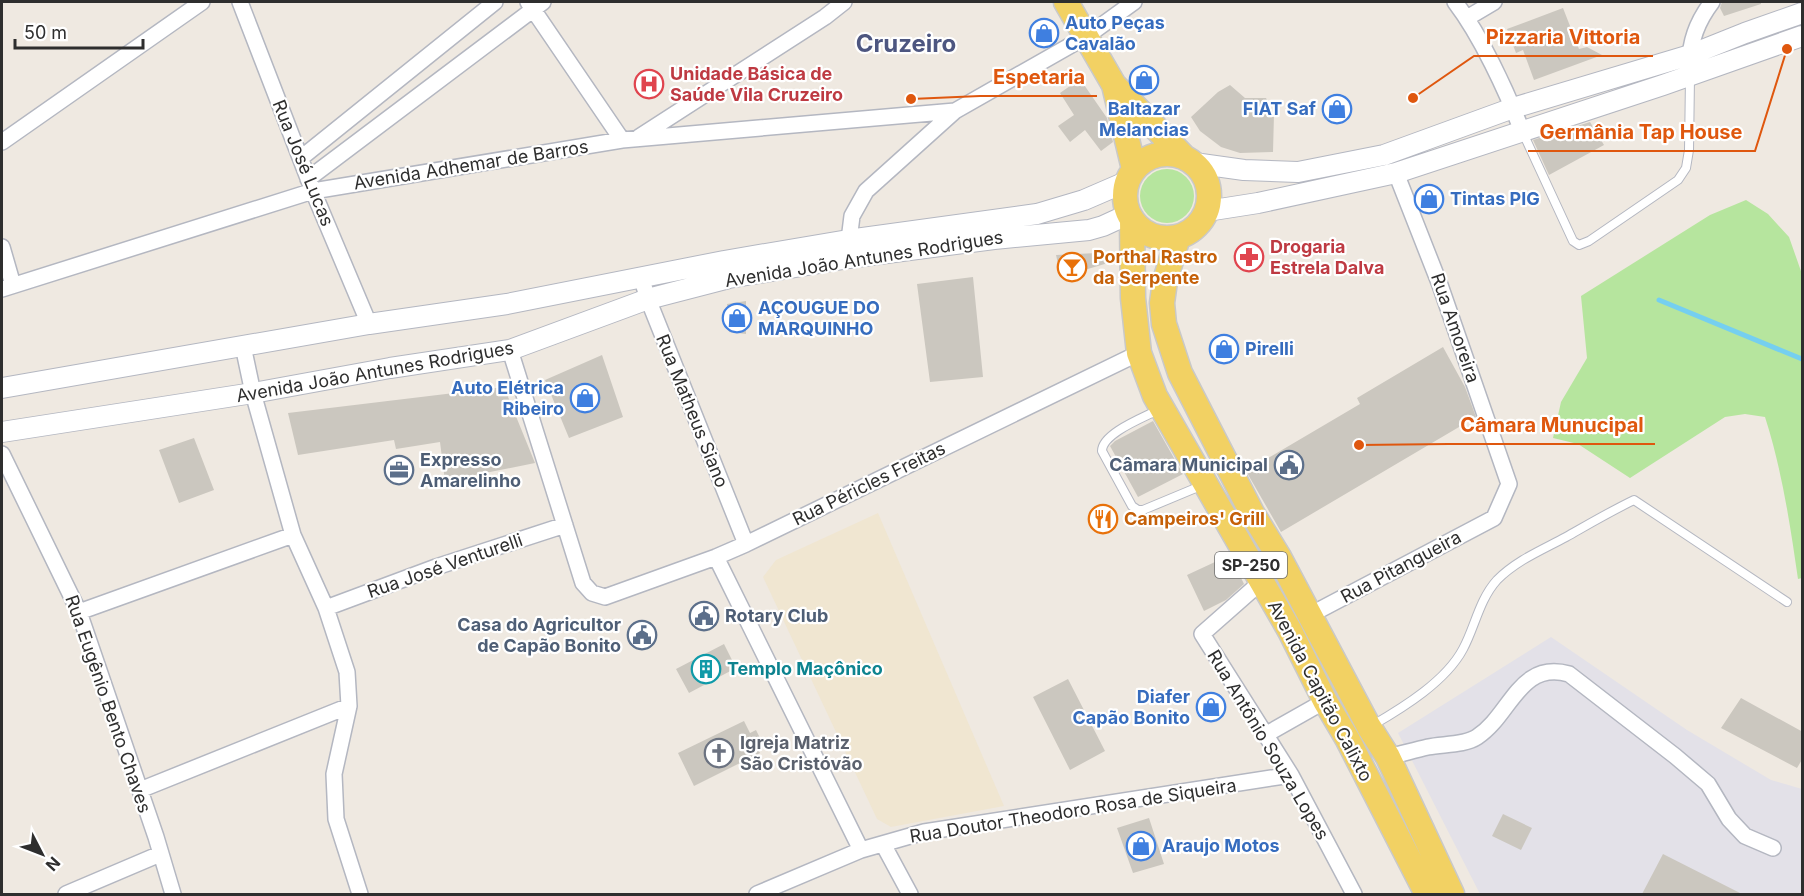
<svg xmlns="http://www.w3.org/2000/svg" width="1804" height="896" font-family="Inter,sans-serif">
<rect width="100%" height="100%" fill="#efe9e1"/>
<path fill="#e3e1e8" d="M1551,637L1687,730L1771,780L1802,789V894H1480L1398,733Z"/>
<path fill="#f0e6d1" d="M878,513L1004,806L891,827L877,819L763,577L776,560Z"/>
<path fill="#b6e59e" d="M1140 196a27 27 0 1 1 54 0a27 27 0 1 1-54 0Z
M1746,200L1768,214L1789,237L1802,274V578L1798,579C1790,524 1782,470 1765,417L1745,414L1725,417L1630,478L1578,444L1553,438L1561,402L1587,358L1581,296L1710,215Z"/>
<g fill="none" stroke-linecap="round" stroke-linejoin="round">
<path stroke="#75cff0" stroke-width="5" d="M1659,300L1802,359"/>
</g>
<path fill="#cbc7bf" d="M1722,2H1761V4L1724,16L1720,8Z
M1563,8L1579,49L1587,47L1602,55L1534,80L1523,50L1516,53L1507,29Z
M1080,79L1107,118L1113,142L1101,151L1085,130L1070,142L1058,126L1074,115L1060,93Z
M1230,85L1245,98H1266L1274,114L1273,152L1240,153L1221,147L1200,131L1191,117L1218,92Z
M1590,122L1604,145L1549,175L1533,140Z
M1097,253L1118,256V260L1061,277L1056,255Z
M973,277L983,377L930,382L917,284Z
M746,301V334L729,332L727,304Z
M1443,347L1465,387L1476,417L1281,532L1246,471L1360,404L1357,398Z
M602,355L623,417L569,438L545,380Z
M504,387L535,463L445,481L440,442L396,449L394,440L298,455L288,413Z
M1153,421L1183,474L1138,497L1110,446L1115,441Z
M194,438L214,490L179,503L159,450Z
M1230,555L1244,584L1226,600L1204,611L1187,575Z
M724,644L736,668L689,693L676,669Z
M1068,679L1105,751L1070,770L1033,697Z
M1741,698L1803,732V758L1797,768L1721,728Z
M744,721L750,733L756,730L762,742L756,745L760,753L694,786L678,753Z
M1503,814L1532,828L1521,850L1492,836Z
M1149,818L1164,864L1133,873L1117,828Z
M1663,854L1742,894H1642Z"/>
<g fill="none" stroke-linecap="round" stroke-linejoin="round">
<g stroke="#b4b7c1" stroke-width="10">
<path id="service" d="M1523,133L1573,241L1579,245L1589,241L1678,180L1686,168L1689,150L1690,77
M1160,409C1145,417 1102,433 1102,451L1132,506L1138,510H1143L1203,485
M1373,725C1404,707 1446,681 1463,649C1475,627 1479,600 1497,580C1517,560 1542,550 1566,537C1589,524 1611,511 1634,500L1787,602"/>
</g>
<g stroke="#b4b7c1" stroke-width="18">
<path id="minor" d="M240,2L313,191L369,324
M528,2L622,140
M1455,2C1481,36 1506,90 1522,131
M1467,18L1494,2
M1690,62C1690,40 1699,19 1712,2
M639,137L825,17L844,2
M2,142L202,2
M301,158L495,2
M308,179L543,2
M2,247L13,285
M848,248L852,216L866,191L955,111L1087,36L1134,2
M641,277L648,299L746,544
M2,289L313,191L622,140L955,111
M243,346L253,393L293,535L326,608L347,672L349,706L334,774L336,819L360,894
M510,350L583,583L592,593L605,597L716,557L746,544L1139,353
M2,454L79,612L156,837L173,894
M716,557L861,850
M1261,582L1202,634L1291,775L1354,894
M326,608L436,567L565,525
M79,612L293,535
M1308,616L1494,518L1509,484L1440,285L1396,173
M1265,735L1325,701
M1388,757C1401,754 1415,750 1428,747C1443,744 1465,745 1477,737C1511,715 1519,660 1569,674L1675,756L1708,784L1729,819L1745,836L1773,848
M140,790L349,706
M883,844L910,894
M66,894L160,854
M757,894L861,850L924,832L1291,775"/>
</g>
<g stroke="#b4b7c1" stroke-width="22">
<path id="tertiary" d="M1194,163L1244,170L1298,172L1384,155L1513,108L1690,55L1745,33L1802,13
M1207,211L1258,203L1396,173L1663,85L1802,36
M2,388L369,324L507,304L724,261L848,240L1037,214L1084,200L1128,181
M2,432L253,393L390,368L510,350L648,299L729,278L849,258L994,239L1089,230L1103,226L1129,214"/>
</g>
<g stroke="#c9c9c9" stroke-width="27">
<path id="primary" d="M1066,2L1114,85L1183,156
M1114,85L1134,169
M1125 196a42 42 0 1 1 84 0a42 42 0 1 1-84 0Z
M1132,219L1133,298L1139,353L1155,396L1290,631L1325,701L1348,740L1427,894
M1178,237L1165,281L1162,303L1164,324L1180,373L1252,513L1279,557L1369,727L1388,757L1452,894"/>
</g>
<use href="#service" stroke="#fff" stroke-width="8"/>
<use href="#minor" stroke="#fff" stroke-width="15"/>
<use href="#tertiary" stroke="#fff" stroke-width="20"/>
<use href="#primary" stroke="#f2d163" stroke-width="24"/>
</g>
<defs>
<g id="shop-ring" transform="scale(1.5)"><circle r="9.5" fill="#fff" stroke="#3f7fe0" stroke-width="1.5"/><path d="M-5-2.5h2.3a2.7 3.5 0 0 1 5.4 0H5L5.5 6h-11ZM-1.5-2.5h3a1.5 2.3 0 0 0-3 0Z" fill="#3f7fe0"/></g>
<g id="hospital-ring" transform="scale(1.5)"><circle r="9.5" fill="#fff" stroke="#e0444e" stroke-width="1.5"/><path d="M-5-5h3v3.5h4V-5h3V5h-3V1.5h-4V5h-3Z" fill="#e0444e"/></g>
<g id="pharmacy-ring" transform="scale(1.5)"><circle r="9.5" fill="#fff" stroke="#e0444e" stroke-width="1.5"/><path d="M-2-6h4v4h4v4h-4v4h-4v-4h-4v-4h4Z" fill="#e0444e"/></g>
<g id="bar-ring" transform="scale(1.5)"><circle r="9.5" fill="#fff" stroke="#e8710a" stroke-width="1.5"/><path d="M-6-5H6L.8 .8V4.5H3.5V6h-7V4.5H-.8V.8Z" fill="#e8710a"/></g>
<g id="civic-ring" transform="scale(1.5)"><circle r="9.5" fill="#fff" stroke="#5c6f8a" stroke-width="1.5"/><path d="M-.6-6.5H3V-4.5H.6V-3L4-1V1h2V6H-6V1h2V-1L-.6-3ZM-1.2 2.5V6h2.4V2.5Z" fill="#5c6f8a"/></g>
<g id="office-ring" transform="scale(1.5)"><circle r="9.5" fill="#fff" stroke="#5c6f8a" stroke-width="1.5"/><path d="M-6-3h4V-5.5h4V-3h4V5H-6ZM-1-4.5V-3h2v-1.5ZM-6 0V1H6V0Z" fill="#5c6f8a"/></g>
<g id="restaurant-ring" transform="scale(1.5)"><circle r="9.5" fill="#fff" stroke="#e8710a" stroke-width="1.5"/><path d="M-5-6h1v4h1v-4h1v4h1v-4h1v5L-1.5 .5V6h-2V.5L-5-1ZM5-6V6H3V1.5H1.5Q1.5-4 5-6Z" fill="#e8710a"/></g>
<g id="building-ring" transform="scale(1.5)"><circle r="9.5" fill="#fff" stroke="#0f9aa8" stroke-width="1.5"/><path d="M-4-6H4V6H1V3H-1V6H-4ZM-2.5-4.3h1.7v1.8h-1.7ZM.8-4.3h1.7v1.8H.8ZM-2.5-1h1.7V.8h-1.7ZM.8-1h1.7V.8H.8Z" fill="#0f9aa8"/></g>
<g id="church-ring" transform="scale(1.5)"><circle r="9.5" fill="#fff" stroke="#6b7280" stroke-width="1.5"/><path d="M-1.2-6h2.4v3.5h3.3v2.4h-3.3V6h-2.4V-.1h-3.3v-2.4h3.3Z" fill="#6b7280"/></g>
</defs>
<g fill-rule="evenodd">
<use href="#shop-ring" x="1044" y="33"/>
<use href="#shop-ring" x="1144" y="80"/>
<use href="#hospital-ring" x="649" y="84"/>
<use href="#shop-ring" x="1337" y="109"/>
<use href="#shop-ring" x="1429" y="199"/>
<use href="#pharmacy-ring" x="1249" y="257"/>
<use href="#bar-ring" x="1072" y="267"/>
<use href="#shop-ring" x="737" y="318"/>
<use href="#shop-ring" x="1224" y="349"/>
<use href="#shop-ring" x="585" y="398"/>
<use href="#civic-ring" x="1289" y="465"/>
<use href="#office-ring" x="399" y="470"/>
<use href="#restaurant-ring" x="1103" y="519"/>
<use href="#civic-ring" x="704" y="616"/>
<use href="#civic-ring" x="642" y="635"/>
<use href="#building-ring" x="706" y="669"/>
<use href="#shop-ring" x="1211" y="707"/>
<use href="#church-ring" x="719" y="753"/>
<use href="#shop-ring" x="1141" y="846"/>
</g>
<g text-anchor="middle" stroke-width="4.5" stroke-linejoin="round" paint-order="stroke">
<rect fill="#fff" stroke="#6d6d6d" stroke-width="1.5" x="1215" y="552" width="72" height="26" rx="4.5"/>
<g font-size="16" font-weight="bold" fill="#2e2e2e">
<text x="1251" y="571">SP-250</text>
</g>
<g font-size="18" font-weight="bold" fill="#366cbe" stroke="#fff" text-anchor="start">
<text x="1065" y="29">Auto Peças<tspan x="1065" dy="21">Cavalão</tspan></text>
<text x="1144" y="115" text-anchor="middle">Baltazar<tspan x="1144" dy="21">Melancias</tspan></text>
<text x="1316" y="115" text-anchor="end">FIAT Saf</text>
<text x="1450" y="205">Tintas PIG</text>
<text x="758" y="314">AÇOUGUE DO<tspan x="758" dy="21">MARQUINHO</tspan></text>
<text x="1245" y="355">Pirelli</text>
<text x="564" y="394" text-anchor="end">Auto Elétrica<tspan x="564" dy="21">Ribeiro</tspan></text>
<text x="1190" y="703" text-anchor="end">Diafer<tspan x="1190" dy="21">Capão Bonito</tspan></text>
<text x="1162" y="852">Araujo Motos</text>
</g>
<g font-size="18" font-weight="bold" fill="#be3a42" stroke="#fff" text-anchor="start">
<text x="670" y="80">Unidade Básica de<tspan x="670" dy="21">Saúde Vila Cruzeiro</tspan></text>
<text x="1270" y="253">Drogaria<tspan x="1270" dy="21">Estrela Dalva</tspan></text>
</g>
<g font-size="18" fill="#2e2e2e" stroke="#fff">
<text transform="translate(303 163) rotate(68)" y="6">Rua José Lucas</text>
<text transform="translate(471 165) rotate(-9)" y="6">Avenida Adhemar de Barros</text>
<text transform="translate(864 259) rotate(-9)" y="6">Avenida João Antunes Rodrigues</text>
<text transform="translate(1455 328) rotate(71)" y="6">Rua Amoreira</text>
<text transform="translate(375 372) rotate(-10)" y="6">Avenida João Antunes Rodrigues</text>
<text transform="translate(692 411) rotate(68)" y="6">Rua Matheus Siano</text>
<text transform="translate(869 484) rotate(-26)" y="6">Rua Péricles Freitas</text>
<text transform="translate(445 566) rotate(-19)" y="6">Rua José Venturelli</text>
<text transform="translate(1401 567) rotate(-28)" y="6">Rua Pitangueira</text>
<text transform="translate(1320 691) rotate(62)" y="6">Avenida Capitão Calixto</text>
<text transform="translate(108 704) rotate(71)" y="6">Rua Eugênio Bento Chaves</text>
<text transform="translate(1268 745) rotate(59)" y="6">Rua Antônio Souza Lopes</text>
<text transform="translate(1073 811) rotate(-9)" y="6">Rua Doutor Theodoro Rosa de Siqueira</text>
</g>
<g font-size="18" font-weight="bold" fill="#c56008" stroke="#fff" text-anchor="start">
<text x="1093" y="263">Porthal Rastro<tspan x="1093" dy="21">da Serpente</tspan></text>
<text x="1124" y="525">Campeiros' Grill</text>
</g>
<g font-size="18" font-weight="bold" fill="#4e5e75" stroke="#fff" text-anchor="start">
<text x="420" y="466">Expresso<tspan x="420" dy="21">Amarelinho</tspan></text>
<text x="1268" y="471" text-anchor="end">Câmara Municipal</text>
<text x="725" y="622">Rotary Club</text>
<text x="621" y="631" text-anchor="end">Casa do Agricultor<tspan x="621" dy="21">de Capão Bonito</tspan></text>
</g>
<g font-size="18" font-weight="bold" fill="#0d838f" stroke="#fff" text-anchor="start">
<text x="727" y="675">Templo Maçônico</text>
</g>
<g font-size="18" font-weight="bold" fill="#5b616d" stroke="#fff" text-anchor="start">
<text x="740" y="749">Igreja Matriz<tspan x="740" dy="21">São Cristóvão</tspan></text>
</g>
<g font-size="24" font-weight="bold" fill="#4d5680" stroke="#fff">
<text x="906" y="52">Cruzeiro</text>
</g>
</g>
<path fill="none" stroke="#df570e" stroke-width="2" d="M1413 98L1474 56H1653M911 99L980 96H1097M1787 49L1755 151H1528M1359 445L1448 444H1655"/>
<g fill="#df570e" stroke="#fff" stroke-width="2">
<circle cx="1413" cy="98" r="6"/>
<circle cx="911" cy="99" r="6"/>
<circle cx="1787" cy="49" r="6"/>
<circle cx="1359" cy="445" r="6"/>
</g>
<g font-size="20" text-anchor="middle" font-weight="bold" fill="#df570e" stroke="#fff" stroke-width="4.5" stroke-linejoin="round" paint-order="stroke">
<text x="1563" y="44">Pizzaria Vittoria</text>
<text x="1039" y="84">Espetaria</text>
<text x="1641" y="139">Germânia Tap House</text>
<text x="1552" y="432">Câmara Munucipal</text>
</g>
<rect width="1804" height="896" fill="none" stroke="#2e2e2e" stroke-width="6"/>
<g transform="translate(42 854) rotate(132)" stroke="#ffffff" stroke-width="4.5" paint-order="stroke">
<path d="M0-4.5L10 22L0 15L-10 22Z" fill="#2e2e2e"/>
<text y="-9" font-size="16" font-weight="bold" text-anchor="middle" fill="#2e2e2e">N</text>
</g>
<path d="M15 39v9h128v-9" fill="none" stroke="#2e2e2e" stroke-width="3"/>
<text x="24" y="39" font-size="18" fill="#2e2e2e" stroke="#ffffff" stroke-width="4.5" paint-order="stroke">50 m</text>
</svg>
